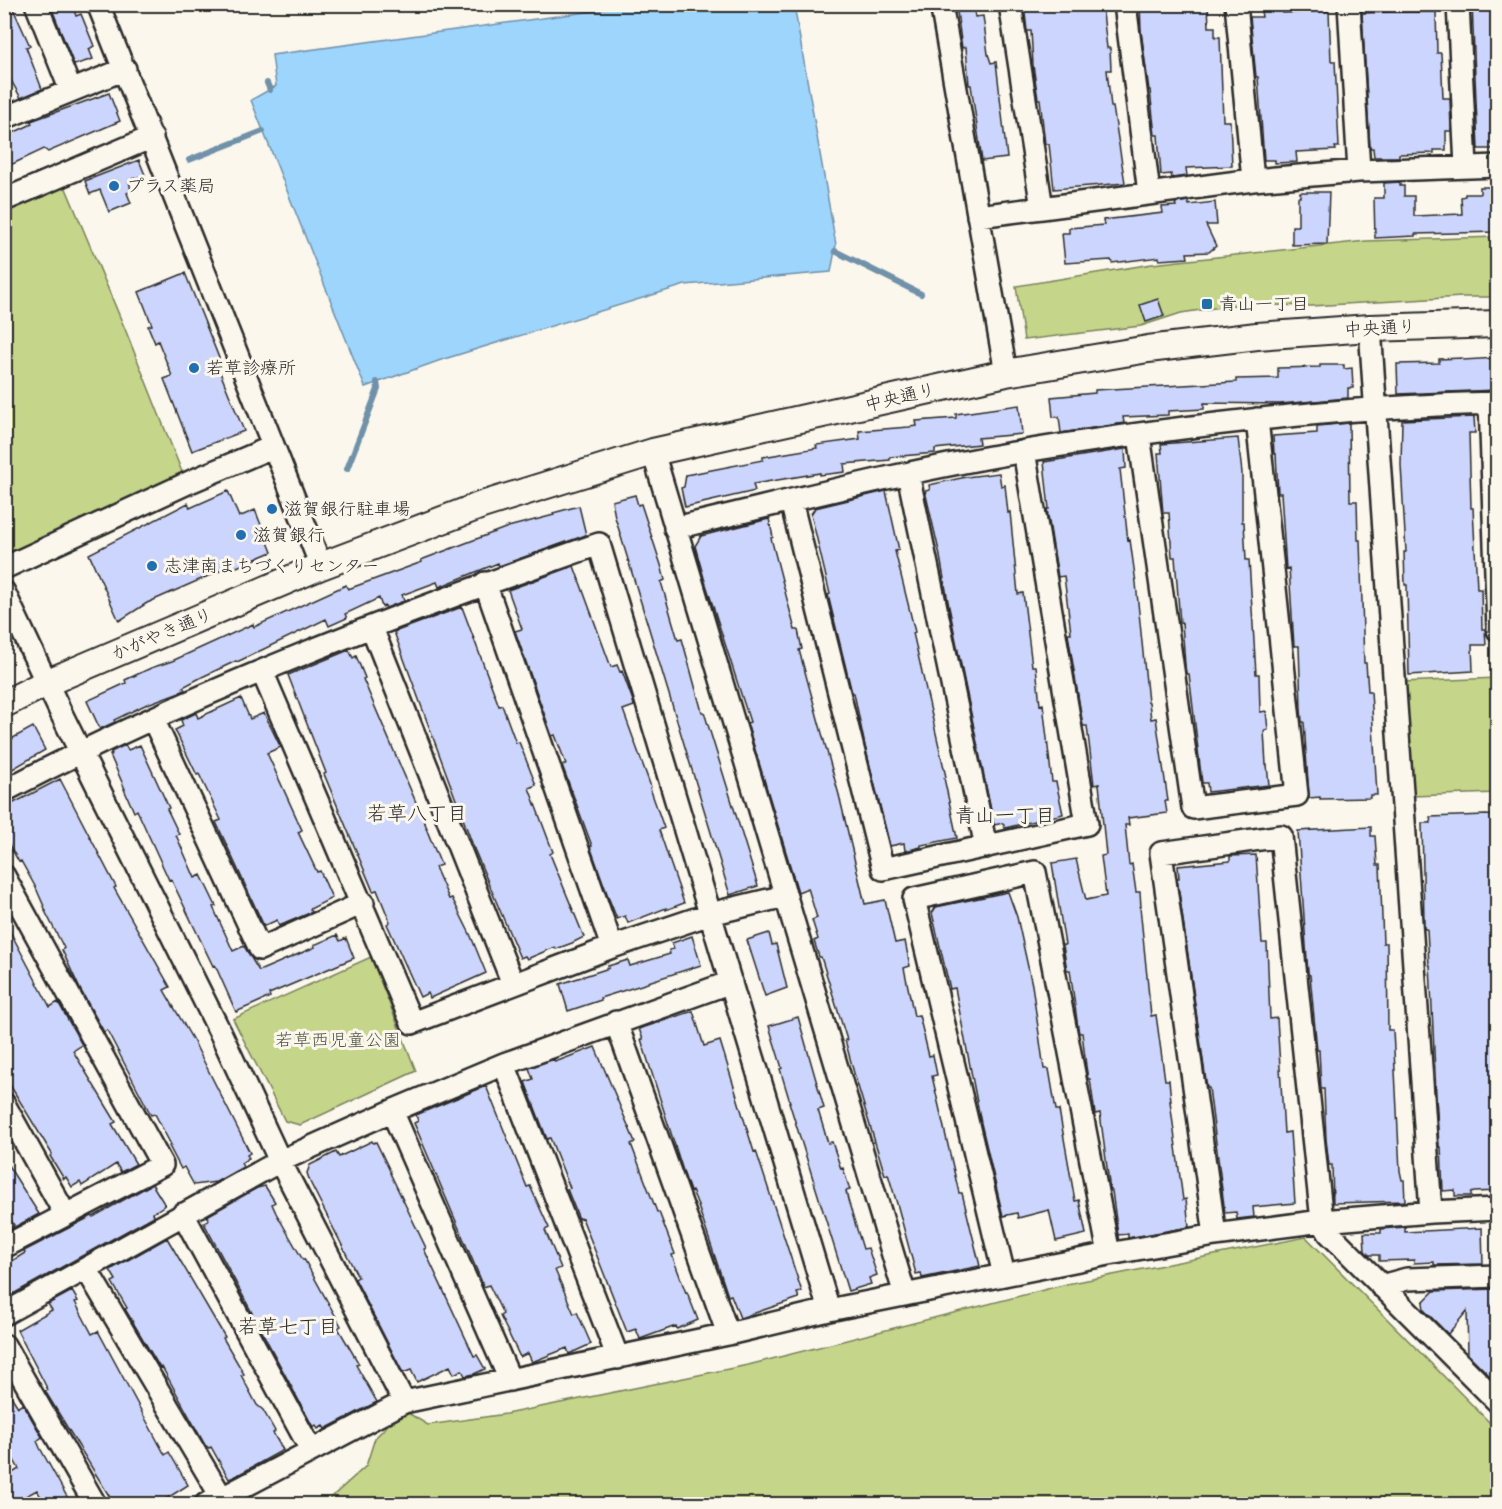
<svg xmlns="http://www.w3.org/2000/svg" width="1502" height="1509" font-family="Delius,'Klee One',sans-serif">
<rect width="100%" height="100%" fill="#fbf7ec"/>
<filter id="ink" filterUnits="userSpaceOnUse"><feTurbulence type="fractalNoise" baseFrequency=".0167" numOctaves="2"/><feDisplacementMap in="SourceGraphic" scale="12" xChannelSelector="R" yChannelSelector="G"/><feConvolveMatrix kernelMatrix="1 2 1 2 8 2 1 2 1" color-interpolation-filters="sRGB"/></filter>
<g filter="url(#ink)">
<path fill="#c5d58a" stroke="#78805a" stroke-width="1.5" d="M65,186L125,329L184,477L5,556V212Z
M1497,237V297H1462L1311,306L1241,304L1181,313L1141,326L1024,340L1016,286L1152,264L1366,241Z
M1497,678V793L1411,796L1402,682Z
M371,957L416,1071L300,1125L285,1121L233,1019Z
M1306,1237L1497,1430V1504H311L327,1501L366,1466L375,1438L403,1410L428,1425L506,1414L748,1365L1067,1284Z"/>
<path fill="#9ed5fd" stroke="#7091a9" stroke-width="1.5" d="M607,5H794L836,245L831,272L685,285L441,360L365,387L251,100L276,86L272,55L601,10Z"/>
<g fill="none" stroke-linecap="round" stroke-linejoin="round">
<path stroke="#7091a9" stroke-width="6" d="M267,83L270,90
M189,160L263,131
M835,251L921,294
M347,469L378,389L377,382"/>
</g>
<path fill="#ccd5fd" stroke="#2b2b2b" stroke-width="1.5" d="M4,4H11L30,46L26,47L42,89L21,98L4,68Z
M50,4H72L76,16L81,14L94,46L89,49L93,59L74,65Z
M956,4H973L975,17L983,16L988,54L991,63L996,62L1007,158L982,161L971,85H969L966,47L962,48Z
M1024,4H1102L1107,48H1110L1111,70H1107L1111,107H1113L1125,183L1054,189L1049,144H1045L1040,99H1038L1033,65L1031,31H1027Z
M1140,4H1208L1209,27H1215V37H1220L1223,121H1230L1232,166L1186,168L1187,176L1172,178L1171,174L1161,175L1158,135H1155L1150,90H1149L1141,31Z
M1472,4H1497V149H1478Z
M1282,10L1283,13L1329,11L1331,61H1335L1339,147H1335L1336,150L1296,152L1297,162L1275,163V160H1264L1258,77H1256L1250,17H1262L1261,11Z
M1393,12H1436L1437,53H1441L1443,98H1450L1451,131H1446V150H1434V153L1399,154V157H1374L1373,148H1370L1362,13Z
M109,93L120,121L48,152L44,149L4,168V137L32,124L31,121Z
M139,160L145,175L129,180L131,191L127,193L131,203L109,212L100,190L90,194L85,181Z
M1400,182V186H1404V196H1414V216L1462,214L1461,197L1465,196V194H1480V187H1497V232L1415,234V236L1375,238L1374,198H1384V183Z
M1300,192H1329L1327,244L1292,245V226H1298V197H1300Z
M1188,201L1189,205L1215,202L1217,225H1206L1216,246L1209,252L1187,253L1188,258L1159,260V257L1112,263L1111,260L1065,263L1062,233H1069V228L1104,225L1103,220L1163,213L1162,207L1176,206L1175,203Z
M185,273L219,358L215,360L244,431L192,451L164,379L172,376L158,341L155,343L148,326L152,325L139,292Z
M1158,299L1164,316L1146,322L1140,305Z
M1462,358L1463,360L1497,358V390L1398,394L1397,364L1439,363V359Z
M1320,365H1344V369L1352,368L1353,388H1348V398L1280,404L1204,403V409L1168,411V415L1123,417L1124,423L1061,433L1059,417H1053L1051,397L1095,393V390L1236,382V379L1278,378V368L1320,367Z
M1019,405L1022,434L978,438L979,444L935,449V453L890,457V460L844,464L845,472L820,475V473L753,484L755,491L685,507L681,488L684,487L686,475L763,460V457L817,448L816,445L860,439L859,431L909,427L917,426L916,421L956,418V414Z
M1474,417L1475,433H1469L1471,508H1473L1477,589H1481L1482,629H1485L1486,645H1472L1473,671L1409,675L1407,585H1405L1404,552H1406L1401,465L1402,420Z
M1349,423L1350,501H1357L1358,540H1360L1364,663H1366L1368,691H1371L1377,795H1370V798L1320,799V797L1309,798L1304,722H1302L1301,709L1299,646H1294L1289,568L1286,569L1281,493H1278L1276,454H1274L1273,436L1317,433V426Z
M1238,438L1242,473V522H1244L1246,560H1249L1256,674H1259L1260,712L1266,711L1268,730L1264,731L1266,765H1267L1269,785L1208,792L1207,783H1202L1189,674H1186L1185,665L1182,623H1180L1175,557H1172L1169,513H1163L1158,453H1162L1161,444Z
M1125,449L1126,468L1120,469L1128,541L1130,540L1136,583L1148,702H1149L1151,719L1156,718L1168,801H1165L1167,813L1128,818L1129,825H1125L1129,865L1132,864L1136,892H1140L1141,907H1140L1151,1016L1156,1015L1165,1080H1169L1171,1101H1170L1183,1200L1186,1199L1189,1227L1128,1238V1234L1118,1235L1112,1191H1110L1100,1113L1095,1114L1090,1079H1088L1086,1066L1082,1033H1079L1078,1028L1070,970H1067L1066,964L1063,945H1065L1052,863L1076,859L1086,900L1106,896L1101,856L1106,855L1099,784L1094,785L1087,726H1083L1069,640L1068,633H1071L1064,576L1058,577L1047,509H1049L1044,462Z
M999,473L1001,486L1005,485L1008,513L1010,512L1018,594L1023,593L1032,666H1036L1040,705L1043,704L1052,782H1056L1063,814L1005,828L1003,823L994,825L949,607L939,551L925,491L930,490L929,485L966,477Z
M228,491L239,517L255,510L272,552L232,569L231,566L147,603L119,621L89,554L188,503L190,508Z
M886,491L899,550L895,551L915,632L913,633L946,777L944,778L957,838L921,845V847L905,851L904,843L890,846L865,746L854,693H852L828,595L830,594L811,514L815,508Z
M635,495L638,505L641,504L661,565L665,580L661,582L678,640L682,639L702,712H704L758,886L730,895L615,517L612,501Z
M579,506L586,535L499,566L498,563L439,587L437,582L402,595L404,601L386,608L385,606L382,607L379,598L345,614L347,618L329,626L326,619L237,662L236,661L202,677L183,687L185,690L145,705L114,720L115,722L100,729L87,701L126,683L125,680L151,668L172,661L253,624L254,627L346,585L348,589L422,562L421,560L508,527L554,515L553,513Z
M769,519L773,537L771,538L795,630H798L802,649L799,650L839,795L865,904L885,900L895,943L905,941L910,966L904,968L914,1016L919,1015L929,1056L933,1055L937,1075L932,1076L959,1193H962L980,1266L922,1278L921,1273L916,1274L898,1207L888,1174L885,1175L854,1073L845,1040H847L821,957H819L814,941L818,939L812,920L817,918L808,888L798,892L747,723L750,722L704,578L695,546L701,536Z
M574,566L611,667L617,665L620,672L622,671L633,701L634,706L623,710L651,787L650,788L664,828L659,830L684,903L666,910V908L628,923L625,916L617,919L609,899L590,846H592L562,765L566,764L555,735L552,736L515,631L522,629L508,590Z
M462,607L499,706L502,705L516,743L519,742L536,785L529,788L553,852L550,854L584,937L572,943L556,949L555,947L527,959L525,956L520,958L475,851L394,632Z
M349,650L353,658L356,656L365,678L363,679L427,828H426L441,865L435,867L449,899L452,898L470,934L486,973L430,998L428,993L420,997L387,924L390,922L377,890L373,891L324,774L326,773L288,675Z
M241,698L250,719L264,713L279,744L281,747L267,753L302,830L298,832L317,872L320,871L332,898L310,909L312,912L279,926L277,920L264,926L216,822L221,820L199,774L197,775L175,730L183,726L181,720L196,713L198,718Z
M33,727L45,750L4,774V743Z
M125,745L128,750L140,745L169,808L167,809L179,834L176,835L195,878L201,875L216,906L213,907L233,951L244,946L259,971L315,947L314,945L337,935L340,941L346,938L354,958L269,994L270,997L236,1012L215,965L213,966L171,879L169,880L137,810L134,812L124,789H125L110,755L112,754L111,752Z
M60,779L116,887L114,888L170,987L164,990L194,1042L250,1153L247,1155L249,1158L241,1163L243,1167L216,1182L194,1185L184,1167L181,1169L169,1146L171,1145L155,1114L151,1115L107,1030L104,1032L80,989L62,950L64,948L45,911H46L36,888L21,861L19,862L4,836V808Z
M1486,815L1497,816V1191L1474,1192L1471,1193V1196H1455V1190L1443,1191L1441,1147H1439L1436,1094L1430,965H1429L1427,929H1424V922L1422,823H1431L1430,817Z
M1371,827V836H1375L1377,865H1380L1383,943H1387L1388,1030H1393L1400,1171L1402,1180H1404L1405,1201L1333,1203L1332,1165H1329L1326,1139L1324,1089H1321L1319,1050H1317L1310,975L1308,974L1298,831Z
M1256,855L1262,943H1267L1270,1019L1277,1018L1284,1133L1290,1132L1295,1203L1253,1207L1254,1217L1237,1219L1236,1212L1225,1213L1209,1088H1207L1177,878H1179L1178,866L1230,861V856Z
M1008,892L1017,917L1032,985L1044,1069H1049L1056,1110H1059L1075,1201L1079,1200L1086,1234L1056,1241L1049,1210L1018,1218L1017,1213L1003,1216L981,1123L955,988L950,989L932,913L936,907Z
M4,920L50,1007L58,1002L82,1045L73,1051L116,1122L112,1124L136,1164L121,1172L116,1164L82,1186L80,1182L72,1187L66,1177L64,1179L50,1156L52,1154L10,1085L4,1089Z
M769,933L772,945L776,944L787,988L765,996L747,940Z
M692,936L701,965L648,982V983L600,998L601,1000L568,1011L560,984L609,968L608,966L628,960L630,966L670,954L669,950L674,949L672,943Z
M693,1011L704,1046L720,1041L754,1152L756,1151L802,1292L797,1293L799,1298L740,1318L731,1295L728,1296L696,1200L692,1191L690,1192L684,1174L641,1039H643L639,1029Z
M798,1017L824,1108L818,1110L828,1143L832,1142L841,1169L843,1168L850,1190L846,1191L848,1200L863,1249L868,1248L877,1275L869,1278L871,1284L848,1291L789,1102H790L780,1069L782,1068L769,1026Z
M595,1047L635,1142L631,1144L657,1212H659L675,1254L672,1255L686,1293L687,1292L698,1320L677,1329L676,1326L640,1339L636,1329L627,1332L582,1218L579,1219L567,1189L570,1188L550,1138L547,1139L525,1082L533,1079L529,1068L554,1059L555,1062Z
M486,1086L527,1187L530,1186L549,1228L545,1230L561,1268L555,1270L574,1314L577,1312L591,1344L569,1354L567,1348L532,1362L528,1353L520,1357L500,1316L503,1314L489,1285L484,1287L414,1123L418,1121L416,1115Z
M372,1141L373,1143L376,1142L391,1173H390L426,1248L424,1249L474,1356L477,1355L485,1369L474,1374L465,1376L462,1370L454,1374L450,1366L417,1382L411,1370L403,1373L355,1279L358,1277L310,1182L307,1173L310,1165L336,1152L339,1157Z
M4,1159L39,1214L11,1229L14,1225L4,1210Z
M152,1184L165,1205L153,1213L154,1216L4,1299V1266L25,1253L24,1251L92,1216L93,1217Z
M265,1186L275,1202L272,1204L276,1213L303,1260L304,1259L341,1326L338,1328L359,1364L356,1365L377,1402L325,1429L323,1426L318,1429L316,1425L313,1427L204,1223L209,1220L207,1216L257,1188Z
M1405,1227V1232L1482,1228L1483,1264L1434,1265V1262L1414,1263V1260L1379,1261V1255H1369L1365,1251L1364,1233H1381V1229Z
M167,1238L225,1337L223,1338L244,1374L241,1375L257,1405L263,1410L275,1431L273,1433L283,1450L234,1477L229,1479L211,1447L209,1448L205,1445L162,1367L160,1368L125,1309L127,1308L112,1282L116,1280L110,1270Z
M1495,1289V1304L1492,1305L1495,1381L1468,1354L1467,1311L1448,1334L1424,1310L1423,1302L1434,1291Z
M72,1291L78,1301L75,1302L92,1334L98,1331L165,1455L169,1452L188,1485L158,1504H114L45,1391L48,1390L17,1330L52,1310L48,1304Z
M4,1385L18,1407L23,1404L42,1437L37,1441L40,1448L71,1504H45L37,1490L11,1504H4V1478L19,1469L4,1443Z"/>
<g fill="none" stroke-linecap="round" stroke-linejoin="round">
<g stroke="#2b2b2b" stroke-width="26">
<path id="minor" d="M36,4L71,91
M98,4L321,566
M941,4L1006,373
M1125,4L1149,193
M1236,4L1253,180
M1349,4L1359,171
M1458,4L1466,167
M4,118L125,69
M4,200L152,137
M1042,208L1253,180L1359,171L1498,166
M978,216L1042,208L1010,4
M1370,328L1431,1212
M1490,403L1498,630
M1139,435L1193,808L1297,795L1257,419
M653,452L905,1295
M908,474L986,847
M791,501L883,869L1087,824L1024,451
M675,528C791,501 907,470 1025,451C1180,426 1340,406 1498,403
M4,568L192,481L272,447
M485,583L612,947
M4,592L61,713L221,1034L280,1161L404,1402
M372,628L513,984
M262,671L412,1023L612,947L710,914L785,896
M153,719L260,949L363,903
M4,791C195,691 397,614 599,544L829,1310
M4,876L162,1165L4,1247
M616,1022L728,1334
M504,1064L618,1358
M4,1104L65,1214
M392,1111L510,1380
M183,1214L311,1450
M1215,1235L1161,853L1281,836L1322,1221L1431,1212L1498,1209
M87,1270L222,1498
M1004,1275L914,899L1035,872L1109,1254
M1381,1286L1407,1279L1498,1276
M4,1314L280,1161L392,1111L504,1064L731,982
M4,1345L95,1504
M206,1504L222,1498L404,1402L728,1334L829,1310L1109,1254L1215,1235L1322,1221L1329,1233L1498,1402"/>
</g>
<g stroke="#2b2b2b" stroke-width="30">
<path id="tertiary" d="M4,704L46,683L321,566L482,505L653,452L1006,373L1148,349L1257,336L1370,328L1498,324"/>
</g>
<use href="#minor" stroke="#fbf7ec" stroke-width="21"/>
<use href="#tertiary" stroke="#fbf7ec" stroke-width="26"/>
</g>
</g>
<g fill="#1f6fb2" stroke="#fbf7ec" stroke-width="2">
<circle cx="114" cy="186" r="6"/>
<rect x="1201" y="298" width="12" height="12" rx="3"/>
<circle cx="194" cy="368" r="6"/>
<circle cx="272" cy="509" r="6"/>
<circle cx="241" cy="535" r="6"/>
<circle cx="152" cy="566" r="6"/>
</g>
<g text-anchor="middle" stroke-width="6" stroke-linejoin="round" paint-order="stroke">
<g font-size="18" fill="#2b2b2b" stroke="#fbf7ec" text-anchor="start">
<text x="126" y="192">プラス薬局</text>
<text x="1219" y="310">青山一丁目</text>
<text x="206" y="374">若草診療所</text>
<text x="284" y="515">滋賀銀行駐車場</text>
<text x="253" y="541">滋賀銀行</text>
<text x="164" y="572">志津南まちづくりセンター</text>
</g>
<g font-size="18" fill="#2b2b2b" stroke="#fbf7ec">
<text transform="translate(1380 328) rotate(-3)" y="6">中央通り</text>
<text transform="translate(900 397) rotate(-13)" y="6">中央通り</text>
<text transform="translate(162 634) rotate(-23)" y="6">かがやき通り</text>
</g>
<g font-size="18" fill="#525643" stroke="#fbf7ec">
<text x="338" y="1046">若草西児童公園</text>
</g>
<g font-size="20" fill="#2b2b2b" stroke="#fbf7ec">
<text x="417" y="820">若草八丁目</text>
<text x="1005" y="822">青山一丁目</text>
<text x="288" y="1333">若草七丁目</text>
</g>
</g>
<rect width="1502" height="1509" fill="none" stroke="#fbf7ec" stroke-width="24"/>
<rect x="12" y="12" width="1478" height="1485" fill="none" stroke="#2b2b2b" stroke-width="2" filter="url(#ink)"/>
</svg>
